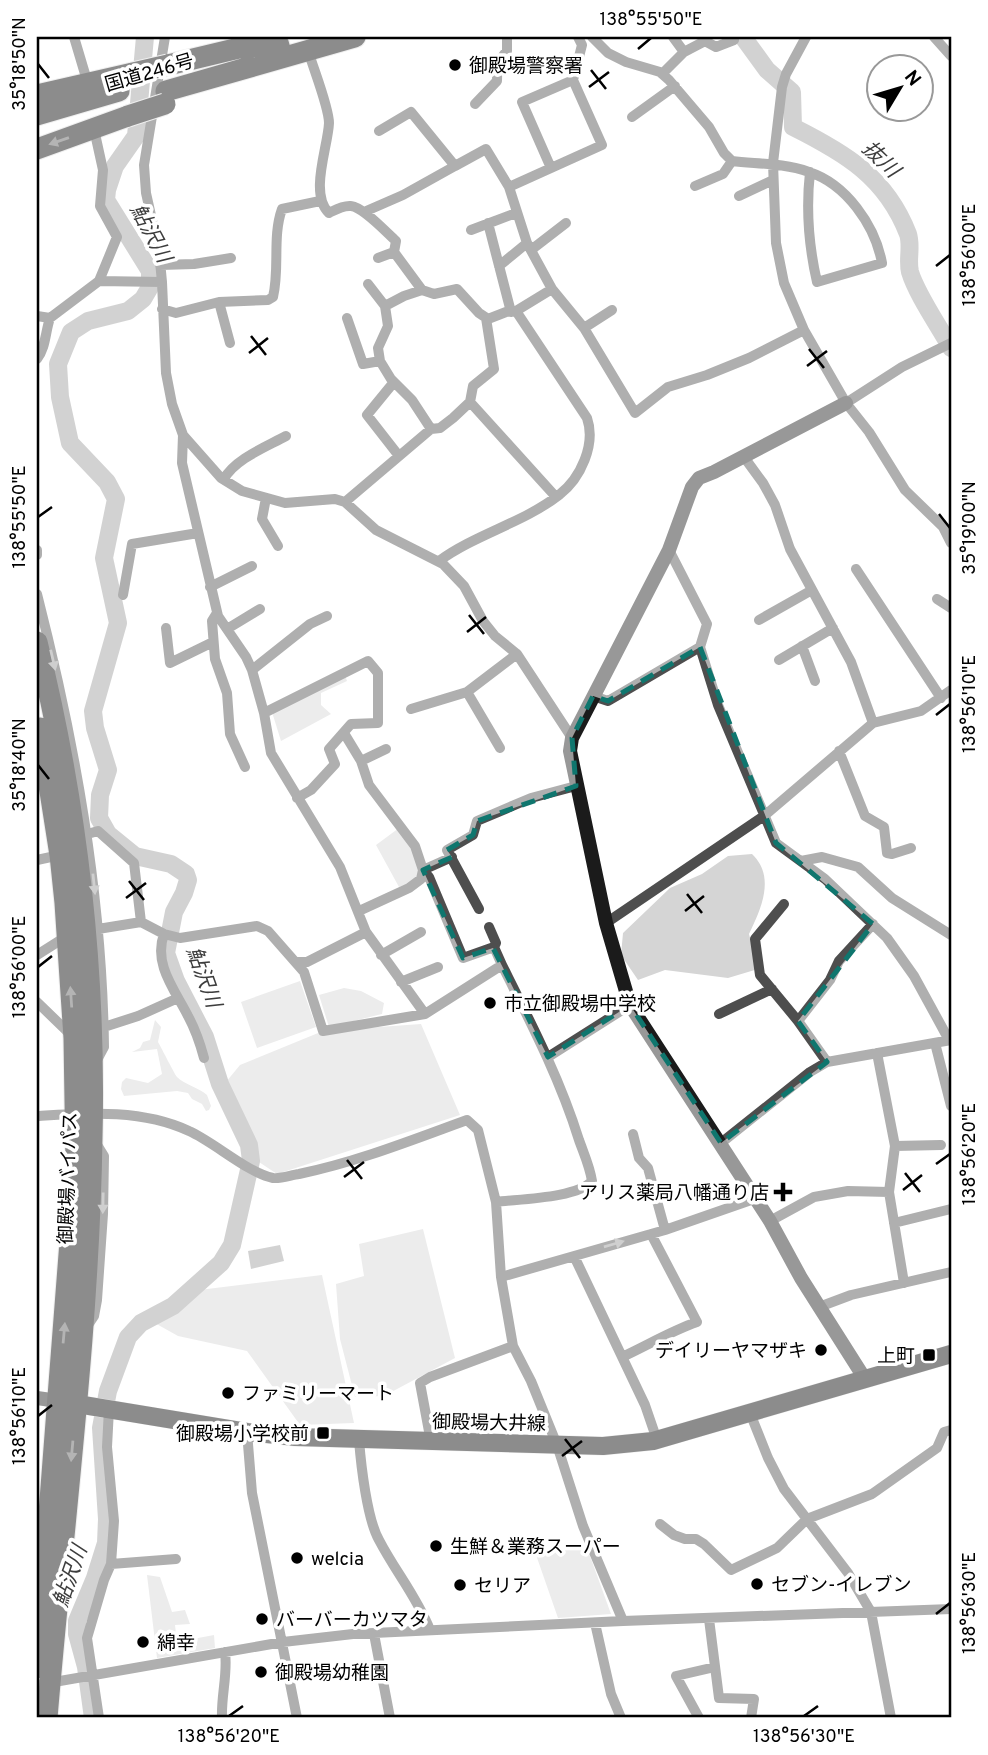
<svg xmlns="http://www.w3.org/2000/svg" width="988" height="1755" font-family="Overpass,'Noto Sans JP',sans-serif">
<rect width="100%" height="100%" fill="#fff"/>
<path fill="#d5d5d5" d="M345,675L347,681L321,693V705L331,714L281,741L272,712Z
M399,828L414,849L421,879L399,887L376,845Z
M752,854C776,877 761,909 749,934L758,969L728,978L665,970L638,980L621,955L623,933L670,888L702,874L728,856Z
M300,981L316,1027L257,1048L241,1002Z
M344,988L361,991L384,1003L382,1014L329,1027L319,995Z
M155,1020L161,1027L158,1042C162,1049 174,1073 177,1077C185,1085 198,1087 207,1095L211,1106L209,1110L206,1111L202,1104L192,1099L188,1093L177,1091L124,1096L121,1089L122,1082L126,1078L148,1083L162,1074L157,1049L132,1052L140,1048L143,1042L150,1040Z
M421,1024L460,1115L277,1174L259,1162L226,1082L240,1065L323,1031Z
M423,1229L455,1358L384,1396L355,1397L340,1339L336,1284L364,1276L359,1244Z
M322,1275L354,1423L300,1425L247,1351L178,1336L153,1322L199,1290Z
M586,1545L611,1614L558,1618L535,1552Z
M147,1575L160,1577L172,1612L185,1610L190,1624L175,1625L177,1642L214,1635L215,1648L157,1658Z"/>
<path fill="#9c9c9c" d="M280,1245L284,1261L251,1269L248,1251Z"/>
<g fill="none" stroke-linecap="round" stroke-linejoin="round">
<path stroke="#9c9c9c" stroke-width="18" d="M743,37L767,70L792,92L793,127C845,153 886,177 908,234C912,246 907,260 910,272C917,295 939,326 951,348
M93,1718L86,1667L77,1634V1621L95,1578L106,1543L107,1519L101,1428L108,1391L128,1337L141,1323L173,1306L221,1263L232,1245L251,1161L249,1145L220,1084L205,1037L176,981L166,953L174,912L184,893L188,880L186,874L171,864L135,856L108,834L99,818L100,795L108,770L95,728L93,711L118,623L104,558L116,499L107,482L70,443L60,397L58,364L71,332L88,321L128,311L143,299L150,287V271L106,200L107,190L115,166L136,136L145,37"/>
<g stroke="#dbdbdb" stroke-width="19">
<path id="primary" d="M65,1402L247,1432L295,1437L603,1446L653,1441L951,1354"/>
</g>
<g stroke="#dbdbdb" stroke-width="23">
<path id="highway" d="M168,65L239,48L279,45
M166,91L355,37
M37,95L133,73
M37,115L119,91
M37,149L128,116
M37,642C77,803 96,972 92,1138C89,1332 63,1525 47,1718
M37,1668L76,1164L74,1038L65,903L60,855L40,728"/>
</g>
<path stroke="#4e4e4e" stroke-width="10" d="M74,37L88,84
M165,37L144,165L146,193L159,251L162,282L166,373L172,404L183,435L221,478L242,491L285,503L335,499L345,502L376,530L443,564L464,586L483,621L495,636L517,654L572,738
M592,37L608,53L626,62L660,72L669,80L709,127L724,153L732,161C758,164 784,163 809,172C846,184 875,225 882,263L817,282C809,247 806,208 810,172
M673,37L684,52
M806,37L786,74L782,87L773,163L776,243L784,283L804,330L846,403L869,432L905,490L943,527L951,543
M934,37L951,56
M308,50C313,68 329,107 329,123C328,147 309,194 329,213C335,210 343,205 351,206C363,207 386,232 396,241L394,252L422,290L404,296L385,306L388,326L378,348L380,361L391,379L412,400L431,429
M662,74L684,52L705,41L716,47L734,40
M573,80L602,145L509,187L527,243L552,289L584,328L612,310
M475,104L497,81C497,69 498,60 507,51V37
M632,117L675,86
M94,129L103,170L100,206L117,237L99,281
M379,131L411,112L455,166L486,149L509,187
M551,168L522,102L573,80L582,45L578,37
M695,186L723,174L732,161
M739,196L773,180
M364,212L403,195L455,166
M488,223L511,312
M471,230L516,213
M531,250L566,223
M378,258L394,252
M160,265L194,264L231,258
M499,266L527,243
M368,284L385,306
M422,290L434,294L457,289L479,313L488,319L506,312L516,311L552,289
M219,302L230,343
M162,309L176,313L219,302L268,300L273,297C280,268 272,237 282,209L320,201
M37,316L50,318L99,281L162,282
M347,318L363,364L380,361
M584,328L635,413L668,387L707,375L749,358L804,330
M37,359C46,347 45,333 50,318
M394,382L367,415L399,456
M470,402L556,497
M846,403L902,367L951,343
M183,435L182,463L218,616L246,657L252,670L264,713L271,753L340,867L366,932L425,1014
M744,457L763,483L775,505L790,549L851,662L873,723
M224,479C235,459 266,447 286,436
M266,498L262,519L278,546
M345,502L431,429L440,428L453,418L470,402L473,386L494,369L486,318
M37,550V555
M669,550L707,624L700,647L718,705L776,843L825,879L887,938L914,976L949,1040
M439,561C476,534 523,523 559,495C581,478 596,444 587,418L516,311
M856,569L941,698
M210,587L252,566
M37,594C75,743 102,893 104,1047L96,1062
M123,595L132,544L198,533
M937,599L951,608
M217,613L212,621L215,659L227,693L230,734L245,767
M759,620L812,590
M166,628L170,663L213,642
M227,629L260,609
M802,646L815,681
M779,660L833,628
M252,670L310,624L327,616
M467,692L500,748
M593,696L608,701L700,647
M411,709L467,692L517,654
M264,713L368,661L378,673V723L351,724L329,749L335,764L311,790L297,798
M344,733L361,761L369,785L415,846L423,870L421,879L409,888L359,911
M839,751L865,816L884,827L887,853L892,854L911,848
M361,761L386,749
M84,835L98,831L134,863L141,922
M452,857L423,870L429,877L463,958L494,947L502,965
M37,860L60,855
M801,861L822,857L858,867L892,898L951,935
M784,904L755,939L760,975L798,1021
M479,909L447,850L473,835L477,821L531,798L576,786
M606,923L764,816L873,723L921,711L951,690
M489,927L496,943L494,947
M98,929L141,922L164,934L180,938L257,926L268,931L304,972L323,1031L425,1014L502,965C531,1023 560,1079 579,1140C584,1154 590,1167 592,1181C578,1198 519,1199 496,1202
M164,934C153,964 175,990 188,1016C195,1029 200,1043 204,1058
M37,955L67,936
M381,955L421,932
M298,962H307L366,932
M401,982L438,967
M37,1002L72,1036
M719,1014L772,989
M104,1027L138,1016L178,998
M935,1043L951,1106
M877,1053L895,1146L889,1192L904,1283
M548,1057L630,1005
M827,1062L798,1021L830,980L839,961L873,924
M37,1116C88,1113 142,1109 189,1131C214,1142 248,1173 273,1178C281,1179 291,1175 299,1174C357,1162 412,1140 467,1120L478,1130L496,1202L501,1277L513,1346L531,1381L557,1445L583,1526L623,1621
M633,1134L639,1158L648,1168L665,1230
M721,1143L810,1072L827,1062L951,1040
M895,1146L941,1145
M770,1221L814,1197L848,1191L889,1192
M894,1223L951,1209
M574,1256L645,1405L657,1440
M501,1277L665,1230L754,1199
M819,1307L851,1295L951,1272
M86,1328L94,1316L97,1300L103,1214L104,1156L96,1143
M622,1357C648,1345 671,1331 697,1322L651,1234
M750,1413L768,1458L784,1489L848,1573L871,1612L891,1718
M247,1432L252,1493L297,1718
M359,1440C361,1465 367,1519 379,1540C395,1571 417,1597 430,1630
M431,1442L420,1383L430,1377L513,1346
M660,1524L674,1535L685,1539H696L704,1544L731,1570L777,1548L807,1519L872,1494L937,1448L944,1432L951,1430
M111,1564L176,1559
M709,1619L719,1698L754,1699L751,1718
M595,1623L611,1694L621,1718
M374,1634L390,1718
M37,1685L283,1642L353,1634L623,1621L951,1609
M99,1718L87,1638L104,1580L111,1564L114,1521L107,1447L109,1409
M222,1718C221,1696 228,1673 225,1652
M699,1718L676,1676L715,1667"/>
<path stroke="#1b1b1b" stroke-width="14" d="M846,403L714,472L699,478L692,487L669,550L572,738L570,751L606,923L630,1005L770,1221L801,1278L865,1379
M37,1398L58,1401"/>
<use href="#primary" stroke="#000" stroke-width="18"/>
<use href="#highway" stroke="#000" stroke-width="21"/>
<g stroke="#dbdbdb" stroke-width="23" stroke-linecap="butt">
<path id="highway-bridge" d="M133,73L168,65
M128,116L165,104"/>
</g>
<use href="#highway-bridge" stroke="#000" stroke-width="21"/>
</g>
<defs><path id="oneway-solid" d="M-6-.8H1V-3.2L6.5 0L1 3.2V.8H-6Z" transform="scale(1.75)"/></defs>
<g fill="#595959">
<use href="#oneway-solid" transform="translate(59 141) rotate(161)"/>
<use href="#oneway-solid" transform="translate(71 997) rotate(-94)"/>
<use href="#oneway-solid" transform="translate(64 1333) rotate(-85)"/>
<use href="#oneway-solid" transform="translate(72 1451) rotate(95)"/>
</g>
<g fill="#959595">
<use href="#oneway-solid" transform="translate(53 660) rotate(77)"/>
<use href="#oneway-solid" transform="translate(94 884) rotate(84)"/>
<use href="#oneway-solid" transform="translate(103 1203) rotate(91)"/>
<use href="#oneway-solid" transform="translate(614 1244) rotate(-16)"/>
</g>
<path d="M0 0H988V1755H0ZM700,647L776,843L873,924L798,1021L827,1062L721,1143L630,1005L548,1057L493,948L463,958L423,870L452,857L447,850L473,835L477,821L576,786L572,738L593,696L608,701Z" fill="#fff" fill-opacity=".55" fill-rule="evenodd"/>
<path fill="none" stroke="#0f766e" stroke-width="5" stroke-dasharray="14 9" stroke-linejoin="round" d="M700,647L776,843L873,924L798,1021L827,1062L721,1143L630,1005L548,1057L493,948L463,958L423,870L452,857L447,850L473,835L477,821L576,786L572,738L593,696L608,701Z"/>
<path fill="none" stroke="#000" stroke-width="2.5" d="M638,49L651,38M38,64L49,78M591,70L606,89M589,87L609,72M936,266L950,255M251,336L266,355M809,349L824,368M249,353L268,338M807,366L827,351M939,514L950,528M38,517L52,507M469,615L484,634M467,632L486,617M936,715L950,704M38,765L49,779M129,881L144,900M687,894L702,913M126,898L146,883M685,911L704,896M38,967L52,956M347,1160L362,1179M936,1164L950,1154M905,1173L920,1192M344,1177L364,1162M903,1190L922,1175M38,1416L52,1405M565,1439L580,1458M562,1456L582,1441M936,1614L950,1603M229,1716L243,1706M804,1716L818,1706"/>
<g fill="#000" stroke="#fff" stroke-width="2.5">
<circle cx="455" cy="65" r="7"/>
<circle cx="490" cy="1003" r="7"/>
<path d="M779.5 1181.5h7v7h7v7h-7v7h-7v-7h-7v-7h7z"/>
<circle cx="821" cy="1350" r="7"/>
<rect x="922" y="1348" width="14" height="14" rx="3.5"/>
<circle cx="228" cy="1393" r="7"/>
<rect x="316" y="1426" width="14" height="14" rx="3.5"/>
<circle cx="436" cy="1546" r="7"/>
<circle cx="297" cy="1558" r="7"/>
<circle cx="757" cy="1584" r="7"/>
<circle cx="460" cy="1585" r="7"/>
<circle cx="262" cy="1619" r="7"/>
<circle cx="143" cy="1642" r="7"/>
<circle cx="261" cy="1672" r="7"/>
</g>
<g text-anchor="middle" stroke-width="7" stroke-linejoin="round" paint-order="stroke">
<g font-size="19" fill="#000" stroke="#fff" text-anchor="start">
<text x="469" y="72">御殿場警察署</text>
<text x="504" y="1010">市立御殿場中学校</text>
<text x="769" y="1199" text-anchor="end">アリス薬局八幡通り店</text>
<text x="807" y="1357" text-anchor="end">デイリーヤマザキ</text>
<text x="915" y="1362" text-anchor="end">上町</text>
<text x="242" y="1400">ファミリーマート</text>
<text x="309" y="1440" text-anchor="end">御殿場小学校前</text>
<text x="450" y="1553">生鮮＆業務スーパー</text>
<text x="311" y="1565">welcia</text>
<text x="771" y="1591">セブン-イレブン</text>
<text x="474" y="1592">セリア</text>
<text x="276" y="1626">バーバーカツマタ</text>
<text x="157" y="1649">綿幸</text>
<text x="275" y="1679">御殿場幼稚園</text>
</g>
<g font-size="19" fill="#000" stroke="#fff">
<text transform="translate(149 72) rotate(-16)" y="7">国道246号</text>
<text transform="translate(67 1178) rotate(-88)" y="7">御殿場バイパス</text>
<text transform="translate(489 1422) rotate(1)" y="7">御殿場大井線</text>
</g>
<g font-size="21" font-style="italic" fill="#3d3d3d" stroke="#fff">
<text transform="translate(881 159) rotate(44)" y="7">抜川</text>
<text transform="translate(151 233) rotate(62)" y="7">鮎沢川</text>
<text transform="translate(204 977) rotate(70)" y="7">鮎沢川</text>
<text transform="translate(70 1576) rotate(-71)" y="7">鮎沢川</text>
</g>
</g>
<rect width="988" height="1755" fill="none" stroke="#ffffff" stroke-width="77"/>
<g transform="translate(900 88) rotate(52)"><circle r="33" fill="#ffffff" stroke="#999999" stroke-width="2"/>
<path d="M0-5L12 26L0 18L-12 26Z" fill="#000000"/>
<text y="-10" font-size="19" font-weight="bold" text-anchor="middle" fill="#000000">N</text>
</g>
<rect x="38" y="38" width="912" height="1678" fill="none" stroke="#000" stroke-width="2.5"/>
<g font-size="18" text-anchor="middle" fill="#000">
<text x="651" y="25">138°55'50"E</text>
<text transform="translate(19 64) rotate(-90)" y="6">35°18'50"N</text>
<text transform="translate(969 255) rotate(-90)" y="6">138°56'00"E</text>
<text transform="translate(19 517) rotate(-90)" y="6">138°55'50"E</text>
<text transform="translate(969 528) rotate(-90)" y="6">35°19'00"N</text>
<text transform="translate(969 704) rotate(-90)" y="6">138°56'10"E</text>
<text transform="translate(19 765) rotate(-90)" y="6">35°18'40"N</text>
<text transform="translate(19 967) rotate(-90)" y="6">138°56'00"E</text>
<text transform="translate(969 1154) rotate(-90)" y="6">138°56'20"E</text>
<text transform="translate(19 1416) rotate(-90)" y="6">138°56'10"E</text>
<text transform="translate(969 1603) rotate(-90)" y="6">138°56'30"E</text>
<text x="229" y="1742">138°56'20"E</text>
<text x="804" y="1742">138°56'30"E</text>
</g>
</svg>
